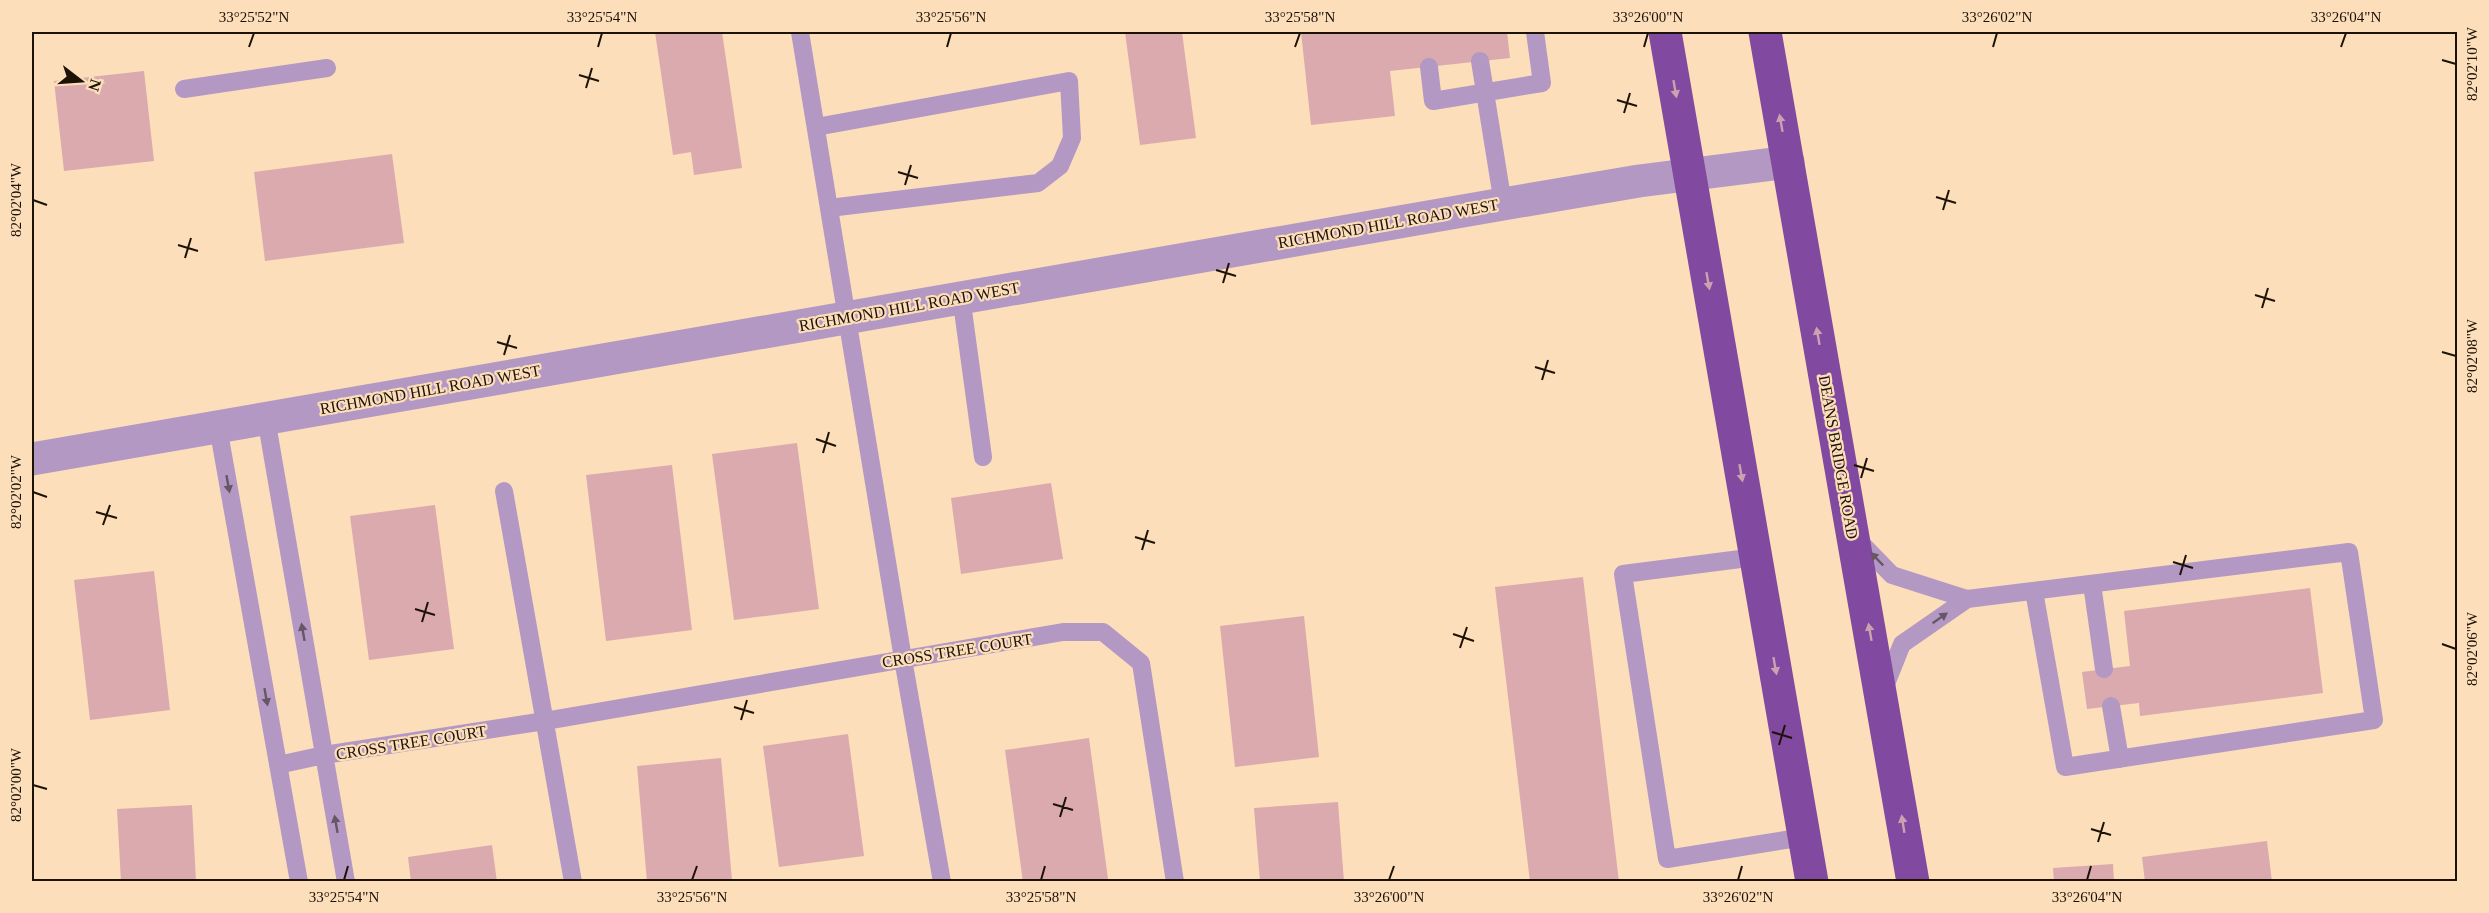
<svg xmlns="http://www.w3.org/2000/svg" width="2489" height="913" font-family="Georgia,serif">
<rect width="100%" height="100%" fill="#fcdeba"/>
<path fill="#dbaaae" d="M655,32H722L742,168L694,175L691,152L673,155Z
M1125,32H1182L1196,138L1140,145Z
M1301,32H1507L1510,58L1390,71L1395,116L1311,125Z
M144,71L154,161L64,171L54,81Z
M392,154L404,243L265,261L254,172Z
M797,443L819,609L734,620L712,454Z
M672,465L692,630L606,641L586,475Z
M1051,483L1063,559L961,574L951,498Z
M435,505L454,649L369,660L350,516Z
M154,571L170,710L90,720L74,580Z
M1583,577L1619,882H1530L1495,587Z
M2310,588L2323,693L2140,716L2139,703L2087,709L2082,672L2130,666L2124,611Z
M1304,616L1319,757L1235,767L1220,626Z
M848,734L864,856L779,867L763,746Z
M1089,738L1108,879L1090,882H1023L1005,750Z
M721,758L732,880L647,882L637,766Z
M1338,802L1344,882H1260L1254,808Z
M192,805L196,882H121L117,809Z
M2267,841L2272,882H2145L2142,857Z
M492,845L497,882H411L408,857Z
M2113,864L2114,882H2054L2053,868Z"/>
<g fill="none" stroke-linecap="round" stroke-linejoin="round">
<path stroke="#b398c4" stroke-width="18" d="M800,32L903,659L942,882
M1480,61L1503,204
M1429,67L1433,101L1542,83L1535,32
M184,89L327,68
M816,127L1069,81L1072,138L1060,166L1038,183L829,208
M961,296L983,457
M266,418L346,882
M218,427L299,882
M504,491L573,882
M1856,538L1892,575L1967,599L2349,552L2374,720L2065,767L2034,591
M1756,557L1623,574L1667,859L1804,837
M2092,584L2104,669
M1884,689L1902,644L1967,599
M2111,706L2120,759
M278,765L324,755L545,721L1063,632H1103L1141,663L1175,882"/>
<path stroke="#b398c4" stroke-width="33" d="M32,459L1503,204L1639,181L1788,162"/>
<path stroke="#81499f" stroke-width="33" d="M1665,32L1812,882
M1765,32L1913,882"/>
</g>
<defs><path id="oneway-solid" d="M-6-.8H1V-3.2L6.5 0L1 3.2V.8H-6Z" transform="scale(1.5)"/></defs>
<g fill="#cba2af">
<use href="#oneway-solid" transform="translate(1675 89) rotate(80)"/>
<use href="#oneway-solid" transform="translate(1781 123) rotate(-100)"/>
<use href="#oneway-solid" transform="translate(1708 281) rotate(80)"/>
<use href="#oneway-solid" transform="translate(1818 336) rotate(-100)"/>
<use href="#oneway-solid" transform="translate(1741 473) rotate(80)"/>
<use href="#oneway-solid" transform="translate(1870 632) rotate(-100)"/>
<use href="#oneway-solid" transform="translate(1775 666) rotate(80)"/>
<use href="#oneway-solid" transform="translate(1903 824) rotate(-99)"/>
</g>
<g fill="#685565">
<use href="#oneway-solid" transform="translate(228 484) rotate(80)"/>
<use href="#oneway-solid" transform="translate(1877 559) rotate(-134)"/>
<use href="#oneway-solid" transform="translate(1940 618) rotate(-35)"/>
<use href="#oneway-solid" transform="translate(303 632) rotate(-100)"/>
<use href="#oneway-solid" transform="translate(266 697) rotate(80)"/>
<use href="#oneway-solid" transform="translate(336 824) rotate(-100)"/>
</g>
<path fill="none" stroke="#1c1206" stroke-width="2" d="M249,47L254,33M598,47L602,33M947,47L951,33M1295,47L1300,33M1644,47L1648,33M1993,47L1997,33M2341,47L2346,33M2442,60L2456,64M579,75L599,81M586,88L592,68M1617,100L1637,106M1624,113L1630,93M898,172L918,178M905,185L911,165M1936,197L1956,203M33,200L47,205M1943,210L1949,190M178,245L198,251M185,258L191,238M1216,270L1236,276M1223,283L1229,263M2255,295L2275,301M2262,308L2268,288M497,342L517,348M2442,352L2456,356M504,355L510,335M1535,367L1555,373M1542,380L1548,360M816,439L836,446M823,453L829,432M1854,465L1874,471M1861,478L1867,458M33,492L47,497M96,512L117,518M103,525L110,505M1135,537L1155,543M1142,550L1148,530M2173,562L2193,568M2180,575L2186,555M415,609L435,615M422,622L428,602M1453,634L1474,641M2442,644L2456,649M1460,648L1467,627M734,707L754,713M741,720L747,700M1772,732L1792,738M1779,745L1785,725M33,785L47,789M1053,804L1073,810M1060,817L1066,797M2091,829L2111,835M2098,842L2104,822M344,880L348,866M692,880L697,866M1041,880L1045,866M1389,880L1394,866M1738,880L1742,866M2087,880L2091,866"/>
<g text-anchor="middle" stroke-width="4.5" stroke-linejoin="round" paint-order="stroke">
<g font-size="16" fill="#1c1206" stroke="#fcdeba">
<text transform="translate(1388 223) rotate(-10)" y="6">RICHMOND HILL ROAD WEST</text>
<text transform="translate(909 306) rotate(-10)" y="6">RICHMOND HILL ROAD WEST</text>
<text transform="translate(430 389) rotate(-10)" y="6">RICHMOND HILL ROAD WEST</text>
<text transform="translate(1839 457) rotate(80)" y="6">DEANS BRIDGE ROAD</text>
<text transform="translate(957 650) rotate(-9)" y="6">CROSS TREE COURT</text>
<text transform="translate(411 742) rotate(-9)" y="6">CROSS TREE COURT</text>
</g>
</g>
<rect width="2489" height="913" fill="none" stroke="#fcdeba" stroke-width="66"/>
<g transform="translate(81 81) rotate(107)" stroke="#fcdeba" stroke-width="4.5" paint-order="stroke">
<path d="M0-4.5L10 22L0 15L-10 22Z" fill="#1c1206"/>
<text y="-9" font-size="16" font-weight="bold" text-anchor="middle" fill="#1c1206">N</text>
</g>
<rect x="33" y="33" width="2423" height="847" fill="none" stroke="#1c1206" stroke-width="2"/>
<g font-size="15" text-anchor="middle" fill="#1c1206">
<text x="254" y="22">33°25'52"N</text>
<text x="602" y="22">33°25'54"N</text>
<text x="951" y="22">33°25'56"N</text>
<text x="1300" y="22">33°25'58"N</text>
<text x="1648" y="22">33°26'00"N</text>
<text x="1997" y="22">33°26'02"N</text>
<text x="2346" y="22">33°26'04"N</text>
<text transform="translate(2472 64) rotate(-90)" y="5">82°02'10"W</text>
<text transform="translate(16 200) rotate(-90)" y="5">82°02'04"W</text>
<text transform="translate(2472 356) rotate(-90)" y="5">82°02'08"W</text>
<text transform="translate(16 492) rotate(-90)" y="5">82°02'02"W</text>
<text transform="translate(2472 649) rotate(-90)" y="5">82°02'06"W</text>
<text transform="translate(16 785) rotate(-90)" y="5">82°02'00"W</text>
<text x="344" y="902">33°25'54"N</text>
<text x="692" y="902">33°25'56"N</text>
<text x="1041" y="902">33°25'58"N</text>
<text x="1389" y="902">33°26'00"N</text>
<text x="1738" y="902">33°26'02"N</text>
<text x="2087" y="902">33°26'04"N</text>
</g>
</svg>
